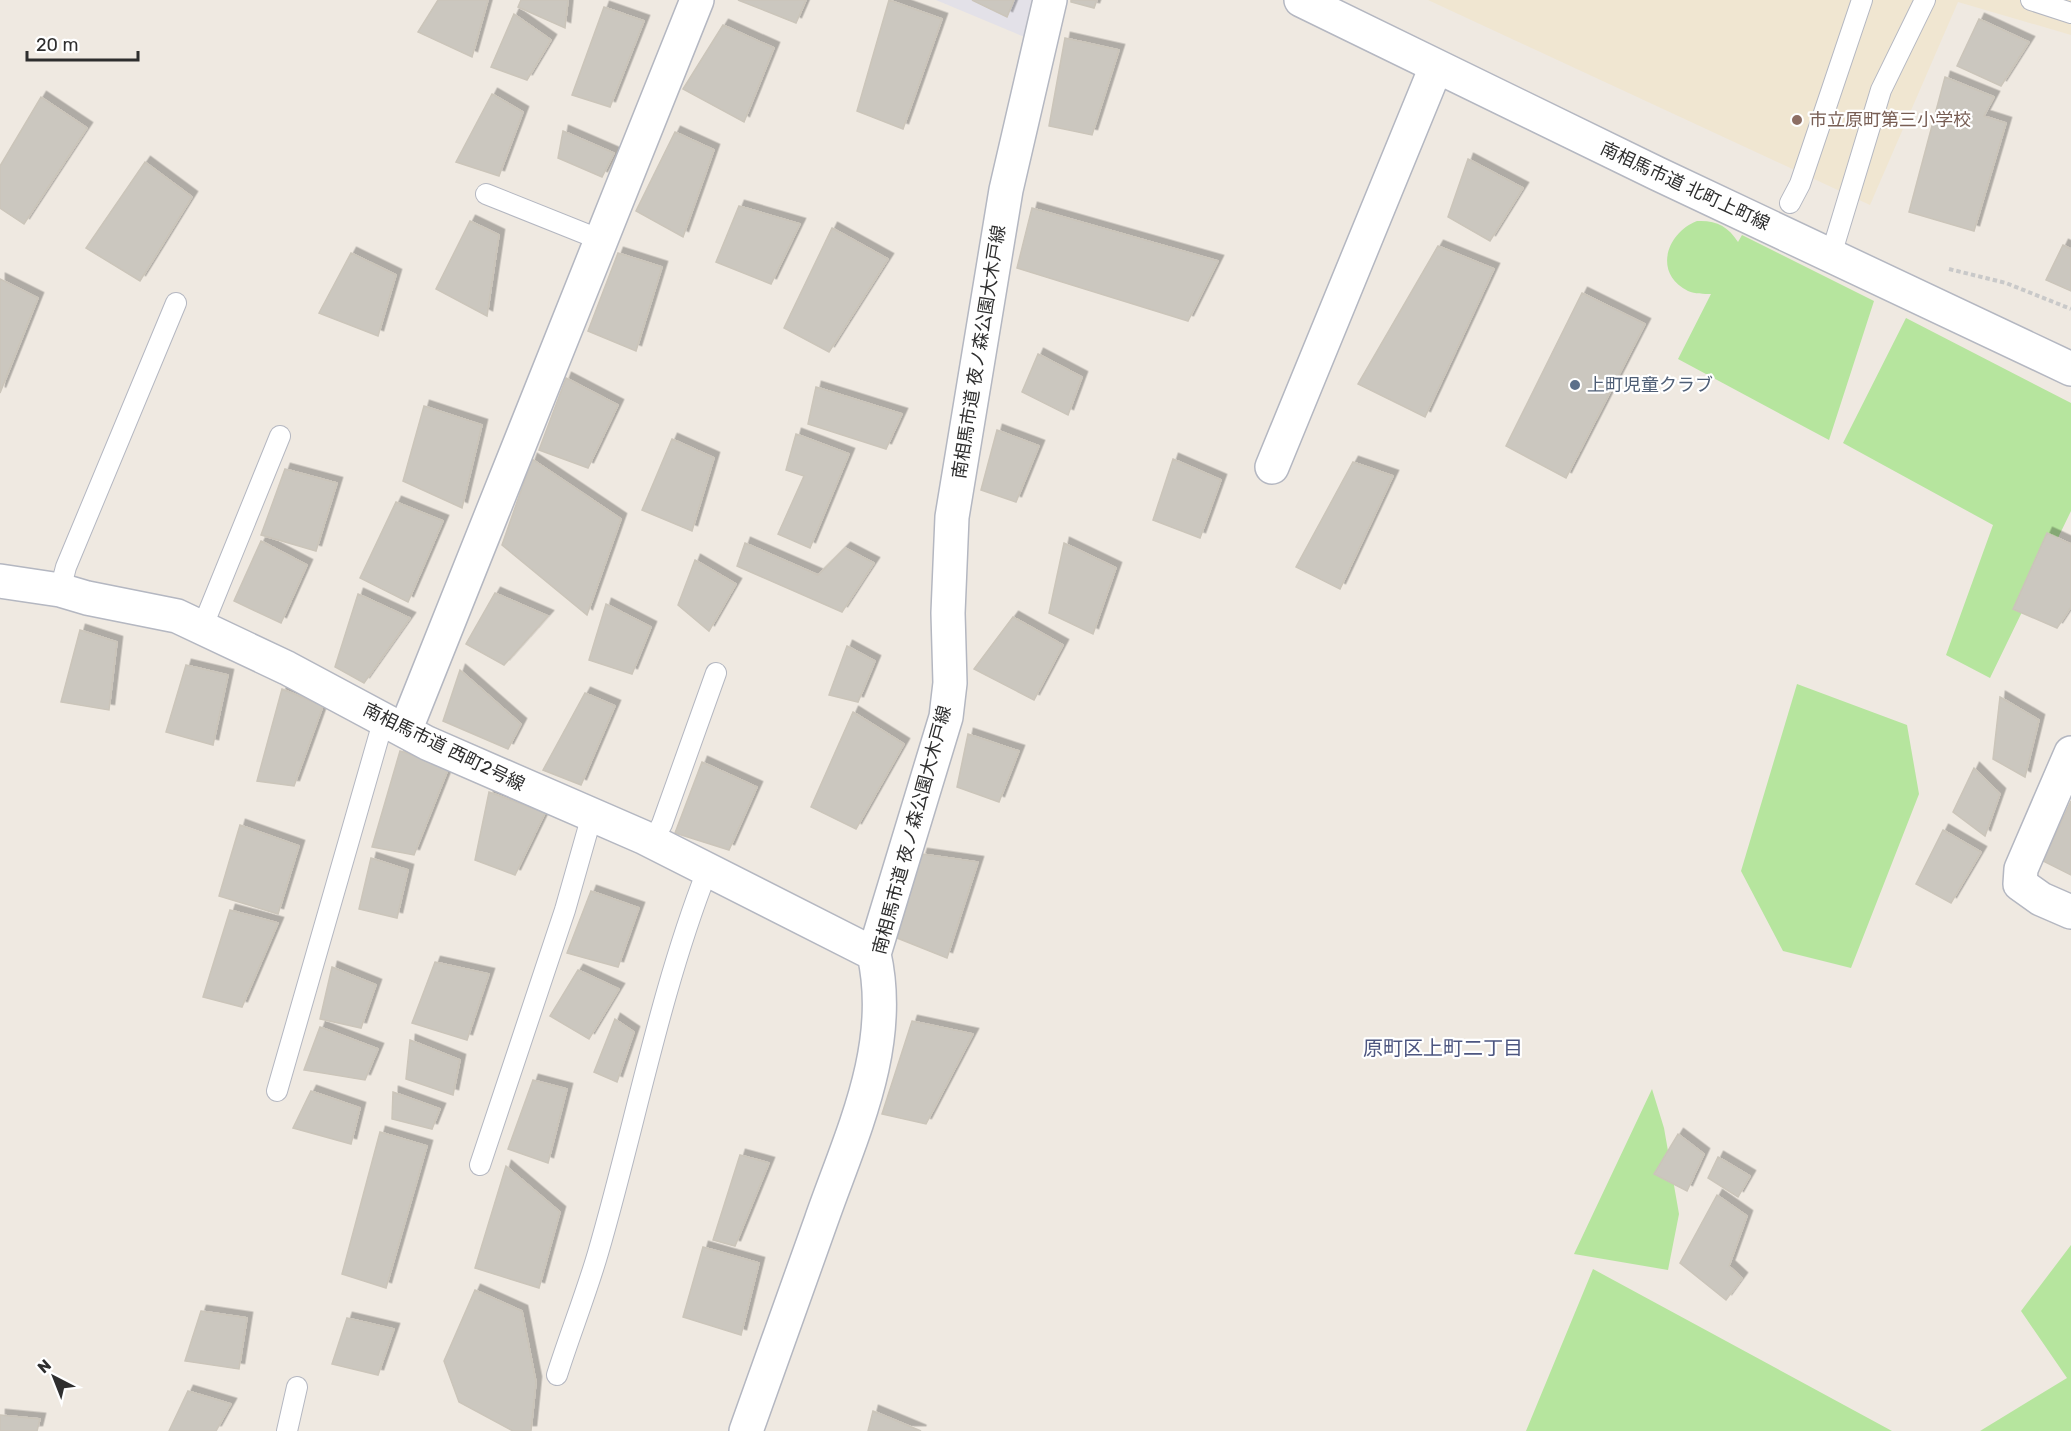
<svg xmlns="http://www.w3.org/2000/svg" width="2071" height="1431" font-family="Rubik,'Noto Sans JP',sans-serif">
<defs>
<filter id="shadow"><feDropShadow dx="5.5" dy="-5.5" stdDeviation="0" flood-color="#0004"/></filter>
</defs>
<rect width="100%" height="100%" fill="#efe9e1"/>
<path fill="#e3e1e8" d="M936,0H1037L1027,38Z"/>
<path fill="#f0e6d1" d="M1428,0H2071V35L1958,2L1870,205Z"/>
<path fill="#b6e59e" d="M1697,221C1716,220 1728,226 1738,242L1742,235L1874,301L1829,440L1678,359L1711,294C1704,294 1695,294 1688,291C1653,274 1666,233 1697,221Z
M1906,318L2071,403V511L1990,678L1946,655L1993,525L1843,443Z
M1797,684L1907,725L1919,794L1851,968L1783,951L1741,871Z
M1652,1089L1664,1128L1679,1214L1668,1270L1574,1254Z
M2071,1245V1431H1980L2067,1378L2021,1311Z
M1593,1269L1892,1431H1526Z"/>
<path fill="#cbc7bf" stroke="#cbc5ba" stroke-width="1.5" filter="url(#shadow)" d="M438,0H488L472,57L418,32Z
M521,0H568L565,28L518,7Z
M738,0H806L796,23Z
M889,0L942,19L903,129L857,111Z
M972,0H1014L1007,17Z
M1071,0H1097L1094,8L1071,2Z
M604,7L644,21L610,107L572,95Z
M514,14L551,40L527,80L491,67Z
M1979,19L2029,42L2001,86L1957,66Z
M723,25L774,48L744,122L683,89Z
M1065,38L1119,50L1092,135L1049,126Z
M1945,77L1994,97L1984,116L2006,123L1974,231L1909,212Z
M492,94L523,112L499,176L456,162Z
M41,97L87,128L24,224L0,208V166Z
M563,131L614,153L602,177L558,158Z
M675,132L714,150L683,237L636,211Z
M1468,159L1523,188L1490,241L1448,217Z
M145,162L192,197L140,281L86,248Z
M739,206L800,224L771,284L716,262Z
M1032,208L1218,261L1188,321L1017,268Z
M470,221L499,235L487,316L436,289Z
M832,228L888,259L829,352L784,328Z
M2063,245L2071,249V291L2046,280Z
M1438,246L1494,269L1425,417L1358,384Z
M351,253L396,275L378,336L319,313Z
M618,253L662,267L636,351L588,331Z
M0,279L38,298L0,393Z
M1582,293L1645,324L1566,478L1506,446Z
M1038,354L1082,377L1068,415L1022,392Z
M566,378L618,405L588,468L539,450Z
M816,387L902,414L886,449L808,424Z
M424,406L482,425L462,508L403,481Z
M997,430L1039,446L1016,502L981,490Z
M796,434L849,454L810,548L778,534L804,476L786,470Z
M672,439L714,458L692,531L642,510Z
M532,459L621,519L587,615L502,545Z
M1173,459L1221,480L1200,538L1153,520Z
M1353,462L1393,476L1340,589L1296,567Z
M285,469L337,483L316,551L261,535Z
M396,502L443,521L408,602L360,578Z
M2047,533L2071,544V607L2057,628L2013,609Z
M261,541L307,565L281,623L234,601Z
M745,543L818,575L845,548L874,563L842,612L737,566Z
M1064,543L1116,568L1093,634L1049,613Z
M695,560L736,584L709,631L678,605Z
M495,593L548,616L504,665L466,644Z
M358,594L410,618L364,683L335,667Z
M606,604L651,627L632,674L589,660Z
M1013,617L1063,645L1034,700L974,669Z
M80,630L117,642L109,710L61,702Z
M847,646L875,661L858,702L829,695Z
M186,665L228,675L213,745L166,732Z
M460,670L521,724L508,749L443,721Z
M282,689L323,706L294,786L257,781Z
M585,693L615,706L581,785L543,770Z
M2000,697L2039,720L2025,777L1993,759Z
M853,712L904,744L856,829L811,807Z
M968,734L1019,751L999,802L957,787Z
M400,751L449,767L414,855L372,847Z
M702,762L757,787L729,850L675,833Z
M1974,768L2000,794L1985,836L1953,812Z
M489,792L545,813L515,875L475,860Z
M2071,801V875L2043,861Z
M240,825L299,846L278,914L219,896Z
M1943,830L1981,852L1951,903L1916,884Z
M922,854L978,862L947,958L897,938Z
M371,858L408,870L397,918L359,909Z
M591,891L639,908L618,967L567,953Z
M230,910L278,923L242,1007L203,997Z
M435,962L489,974L467,1040L412,1023Z
M332,967L376,985L361,1028L320,1019Z
M578,970L619,989L589,1039L550,1016Z
M615,1019L634,1032L617,1082L594,1072Z
M912,1021L973,1034L926,1124L882,1114Z
M320,1027L378,1049L365,1080L304,1070Z
M410,1040L460,1060L453,1095L406,1079Z
M533,1080L567,1089L548,1163L508,1149Z
M311,1091L360,1108L351,1144L293,1128Z
M393,1092L440,1109L432,1129L392,1119Z
M380,1132L427,1146L386,1288L342,1274Z
M1678,1134L1704,1154L1687,1191L1654,1174Z
M740,1155L769,1163L735,1246L713,1240Z
M1718,1157L1750,1176L1738,1197L1708,1178Z
M506,1166L560,1212L539,1288L475,1268Z
M1717,1195L1747,1216L1729,1266L1742,1278L1726,1300L1680,1263Z
M703,1247L759,1263L741,1335L683,1317Z
M475,1290L522,1311L536,1382L531,1431H513L459,1402L444,1361Z
M201,1311L247,1318L239,1369L185,1361Z
M347,1318L394,1329L378,1375L332,1364Z
M188,1391L231,1404L216,1431H169Z
M873,1411L921,1431H868Z
M0,1415L40,1419L37,1431H0Z"/>
<g fill="none" stroke-linecap="round" stroke-linejoin="round">
<g stroke="#b4b7c1" stroke-width="22">
<path id="service" d="M2031,0L2071,13
M486,194L601,240
M1790,203L1800,184L1862,0
M1831,255L1881,90L1925,0
M60,590L66,567L176,303
M202,628L280,436
M652,842L662,824L716,673
M277,1091L383,722
M480,1165L565,910L592,815
M557,1375C570,1334 586,1294 598,1253C635,1126 659,994 707,871
M287,1431L297,1387"/>
</g>
<g stroke="#b4b7c1" stroke-width="36">
<path id="minor" d="M1272,467L1436,67
M0,581L60,590L87,598L177,616L287,668L427,743L643,837L874,954
M405,731L697,0
M2071,753L2021,869L2020,884L2041,899L2071,912
M746,1431C771,1361 796,1291 821,1221C851,1135 895,1047 874,954L946,717L950,683L948,613L952,517L1006,190L1050,0"/>
</g>
<g stroke="#b4b7c1" stroke-width="36">
<path id="tertiary" d="M1301,0L1658,174L2071,369"/>
</g>
<path stroke="#c9c9c9" stroke-width="4" stroke-dasharray="4.5 3" stroke-linecap="butt" d="M1949,269L2006,283L2071,309"/>
<use href="#service" stroke="#fff" stroke-width="20"/>
<use href="#minor" stroke="#fff" stroke-width="33"/>
<use href="#tertiary" stroke="#fff" stroke-width="33"/>
</g>
<circle fill="#8d6e63" stroke="#fff" stroke-width="2" cx="1797" cy="120" r="6"/>
<circle fill="#5c6f8a" stroke="#fff" stroke-width="2" cx="1575" cy="385" r="6"/>
<g text-anchor="middle" stroke-width="4.5" stroke-linejoin="round" paint-order="stroke">
<g font-size="18" fill="#785e54" stroke="#fff" text-anchor="start">
<text x="1809" y="126">市立原町第三小学校</text>
</g>
<g font-size="18" fill="#2e2e2e" stroke="#fff">
<text transform="translate(1685 186) rotate(25)" y="6">南相馬市道 北町上町線</text>
<text transform="translate(979 352) rotate(-81)" y="6">南相馬市道 夜ノ森公園大木戸線</text>
<text transform="translate(444 747) rotate(26)" y="6">南相馬市道 西町2号線</text>
<text transform="translate(912 830) rotate(-75)" y="6">南相馬市道 夜ノ森公園大木戸線</text>
</g>
<g font-size="18" fill="#4e5e75" stroke="#fff" text-anchor="start">
<text x="1587" y="391">上町児童クラブ</text>
</g>
<g font-size="20" fill="#4d5680" stroke="#fff">
<text x="1443" y="1055">原町区上町二丁目</text>
</g>
</g>
<g transform="translate(54 1377) rotate(318)" stroke="#ffffff" stroke-width="4.5" paint-order="stroke">
<path d="M0-4.5L10 22L0 15L-10 22Z" fill="#2e2e2e"/>
<text y="-9" font-size="16" font-weight="bold" text-anchor="middle" fill="#2e2e2e">N</text>
</g>
<path d="M27 51v9h111v-9" fill="none" stroke="#2e2e2e" stroke-width="3"/>
<text x="36" y="51" font-size="18" fill="#2e2e2e" stroke="#ffffff" stroke-width="4.5" paint-order="stroke">20 m</text>
</svg>
